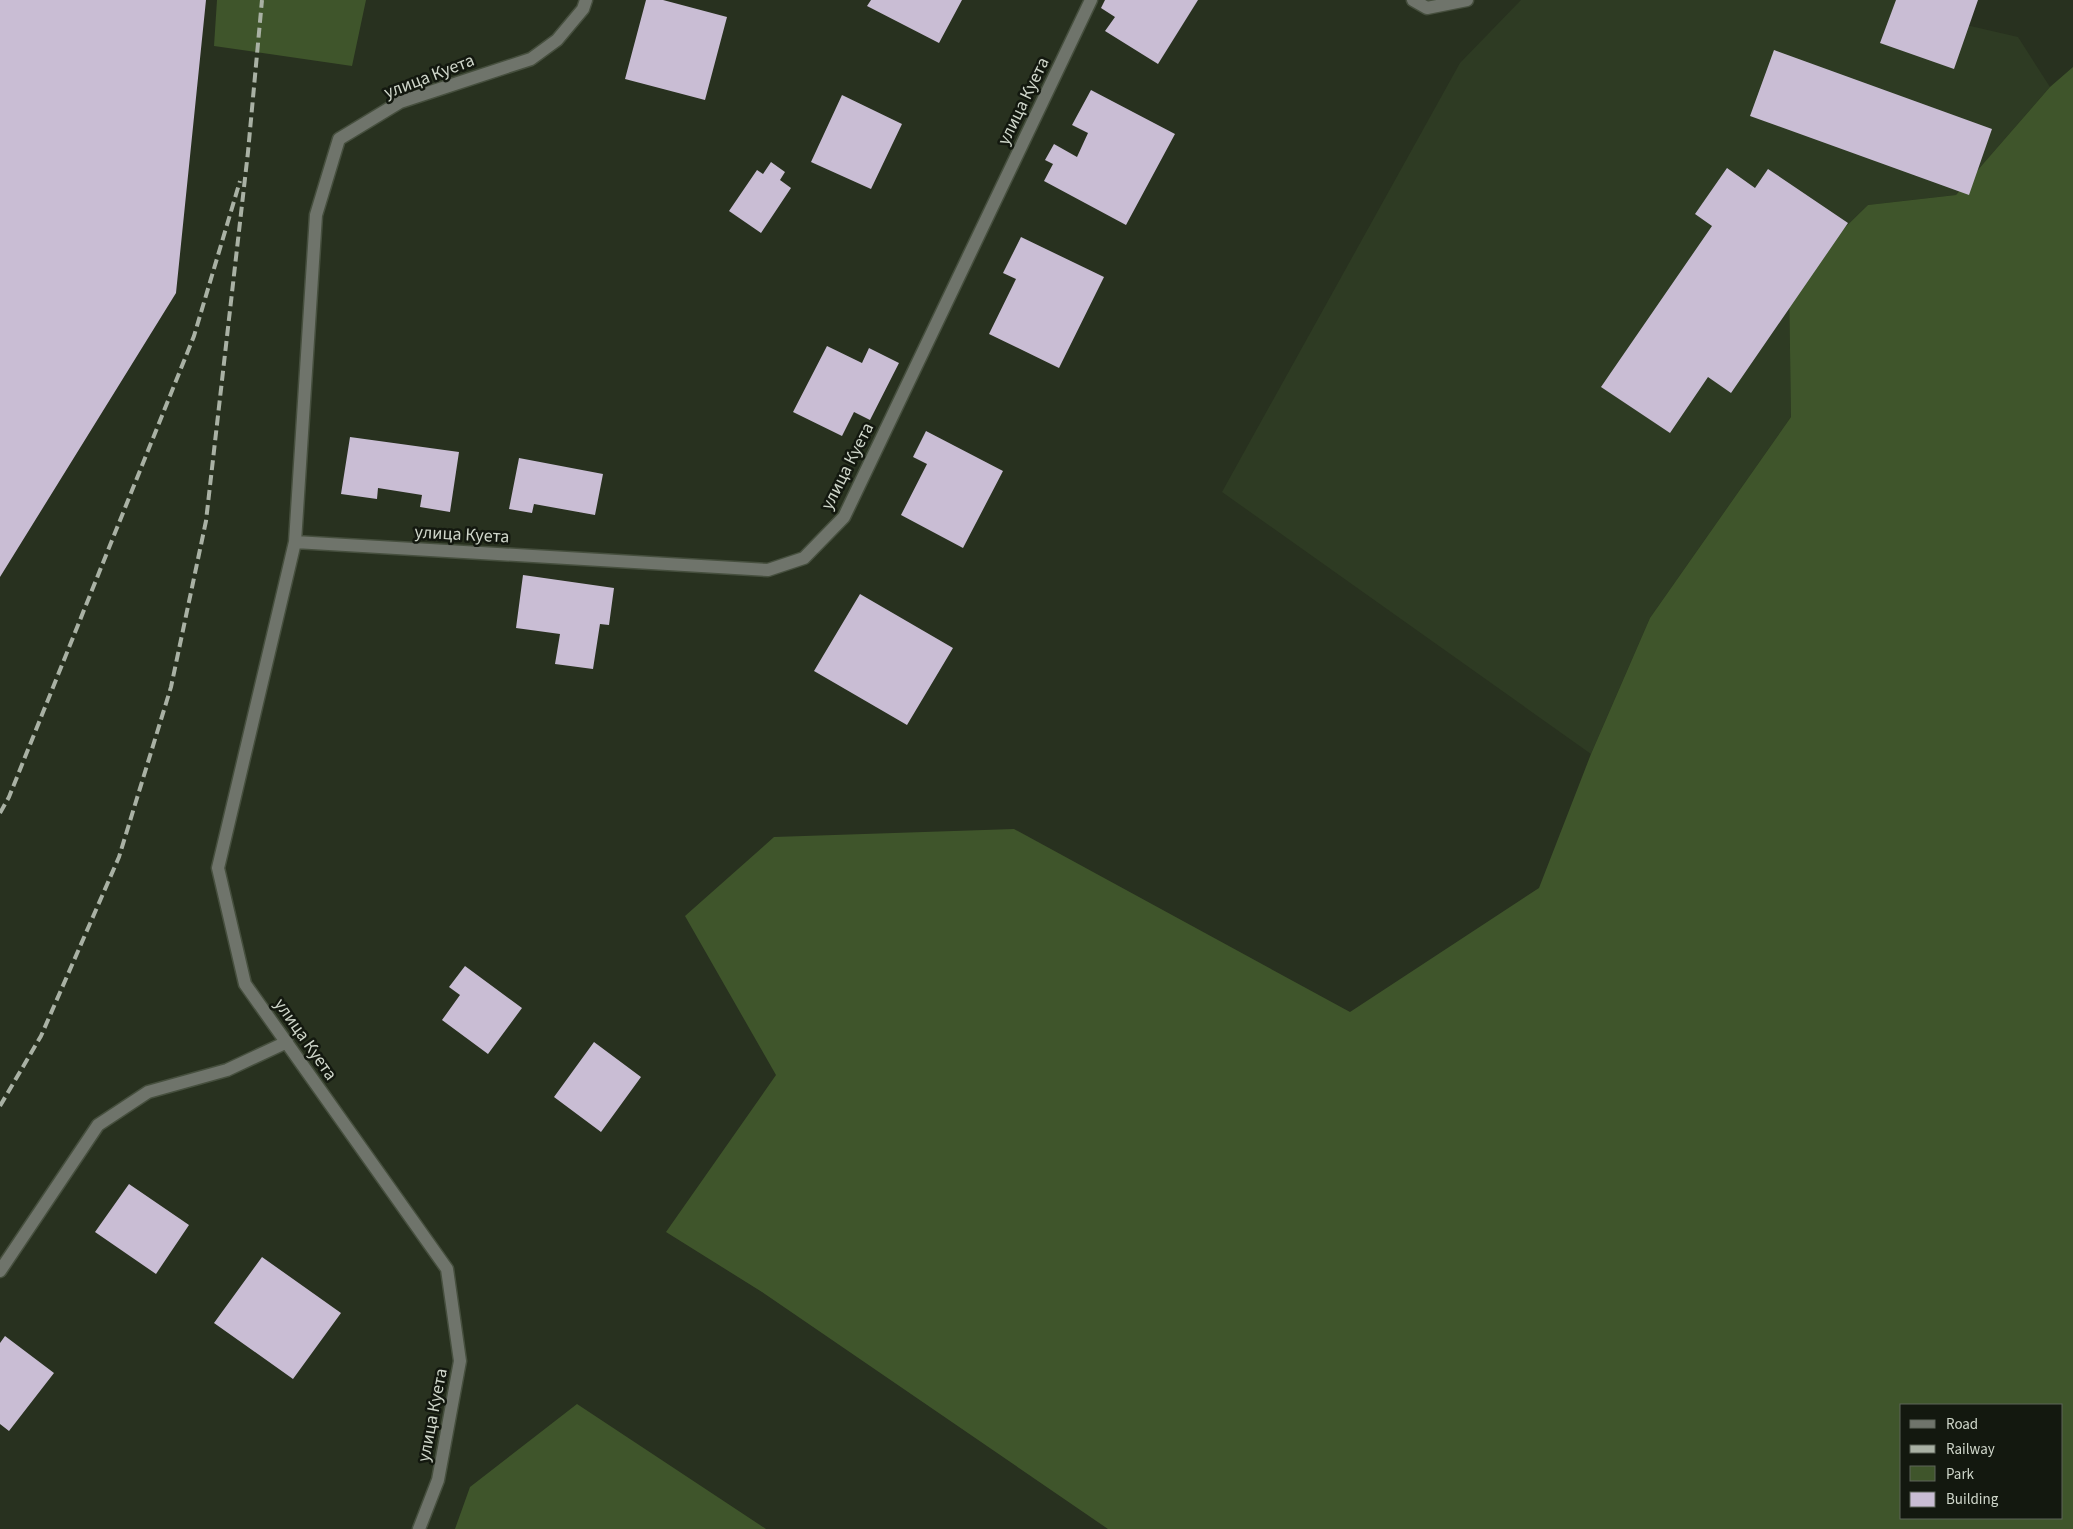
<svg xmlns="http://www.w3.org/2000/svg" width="2073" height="1529" font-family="'Source Sans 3',sans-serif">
<rect width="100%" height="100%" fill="#28311f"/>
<path fill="#2e3b23" d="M1521,0H1947L1940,19L2018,37L2050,87L1956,195L1868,205L1789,282L1791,417L1650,618L1591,754L1222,492L1460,63Z"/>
<path fill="#3f552b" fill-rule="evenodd" d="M217,0H366L352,66L214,46Z
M2073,67V1529H1108L762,1292L666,1232L776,1075L685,916L774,837L1014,829L1350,1012L1539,888L1591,754L1650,618L1791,417L1789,282L1868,205L1956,195L2050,87ZM1902,1405H2062V1518H1902Z
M577,1404L766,1529H455L470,1487Z"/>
<path fill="#c9bdd4" d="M0,0H206L176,293L0,577Z
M646,0H663L727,17L705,100L625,79Z
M871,0H962L939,43L867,6Z
M1105,0H1198L1158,64L1105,31L1115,17L1101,8Z
M1896,0H1978L1954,69L1880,43Z
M1774,50L1992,129L1969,195L1750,116Z
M1091,90L1175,134L1126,225L1044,181L1053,164L1045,160L1054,144L1077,157L1088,133L1072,125Z
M842,95L902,124L871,189L811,162Z
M771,162L785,172L780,180L791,188L761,233L729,211L757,170L763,174Z
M1727,168L1755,188L1768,169L1848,223L1731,393L1708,377L1670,433L1601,387L1712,226L1695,214Z
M1021,237L1104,277L1059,368L989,334L1016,279L1003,273Z
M827,346L862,363L869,348L899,363L870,420L854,412L842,436L793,412Z
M926,431L1003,471L963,548L901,515L927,464L913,457Z
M350,437L459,452L450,512L420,507L422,495L378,488L377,499L341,494Z
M519,458L603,474L595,515L534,504L532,513L509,509Z
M523,575L614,588L609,625L600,624L593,669L555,664L560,634L516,628Z
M860,594L953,648L907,725L814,671Z
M465,966L522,1008L488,1054L442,1020L460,995L449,987Z
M594,1042L641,1077L601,1132L554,1097Z
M129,1184L189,1225L156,1274L95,1232Z
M262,1257L341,1313L293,1379L214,1323Z
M5,1336L54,1373L9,1431L0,1424V1343Z"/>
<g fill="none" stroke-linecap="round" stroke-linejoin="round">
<g stroke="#464f3e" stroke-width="15">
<path id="minor" d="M1413,0L1427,8L1467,0
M295,542L768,570L804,558L844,517L1091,0
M0,1271L98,1125L148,1092L227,1070L287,1042
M419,1529L438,1480L460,1361L447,1269L245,984L218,868L295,542L316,215L339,139L400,102L531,59L557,40L583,9L586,0"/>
</g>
<use href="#minor" stroke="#6f746b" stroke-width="12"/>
<path stroke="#a9b1a4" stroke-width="4" stroke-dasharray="10 5" stroke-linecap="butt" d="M0,813L9,797L194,336L240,181
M0,1106L41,1036L119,857L171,687L206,521L248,152L262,0"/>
</g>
<g text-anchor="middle" stroke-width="5" stroke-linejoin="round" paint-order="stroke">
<g font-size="18" fill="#cfd6ca" stroke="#13180f">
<text transform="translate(429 76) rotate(-21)" y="6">улица Куета</text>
<text transform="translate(1023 101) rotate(-64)" y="6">улица Куета</text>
<text transform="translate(847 466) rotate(-63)" y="6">улица Куета</text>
<text transform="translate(462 534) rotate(3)" y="6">улица Куета</text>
<text transform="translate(306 1039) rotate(55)" y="6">улица Куета</text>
<text transform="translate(432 1415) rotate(-79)" y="6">улица Куета</text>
</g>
</g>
<rect x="1900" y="1404" width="162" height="115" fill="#13180f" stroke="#5e645a"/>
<rect x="1910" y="1420" width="25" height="8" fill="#6f746b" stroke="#5e645a"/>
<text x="1946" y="1429" font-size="15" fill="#cfd6ca">Road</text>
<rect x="1910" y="1445" width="25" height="8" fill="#a9b1a4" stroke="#5e645a"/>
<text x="1946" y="1454" font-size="15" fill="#cfd6ca">Railway</text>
<rect x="1910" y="1466" width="25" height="15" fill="#3f552b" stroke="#5e645a"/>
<text x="1946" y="1479" font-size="15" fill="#cfd6ca">Park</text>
<rect x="1910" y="1492" width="25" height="15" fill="#c9bdd4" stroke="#5e645a"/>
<text x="1946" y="1504" font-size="15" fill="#cfd6ca">Building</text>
</svg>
